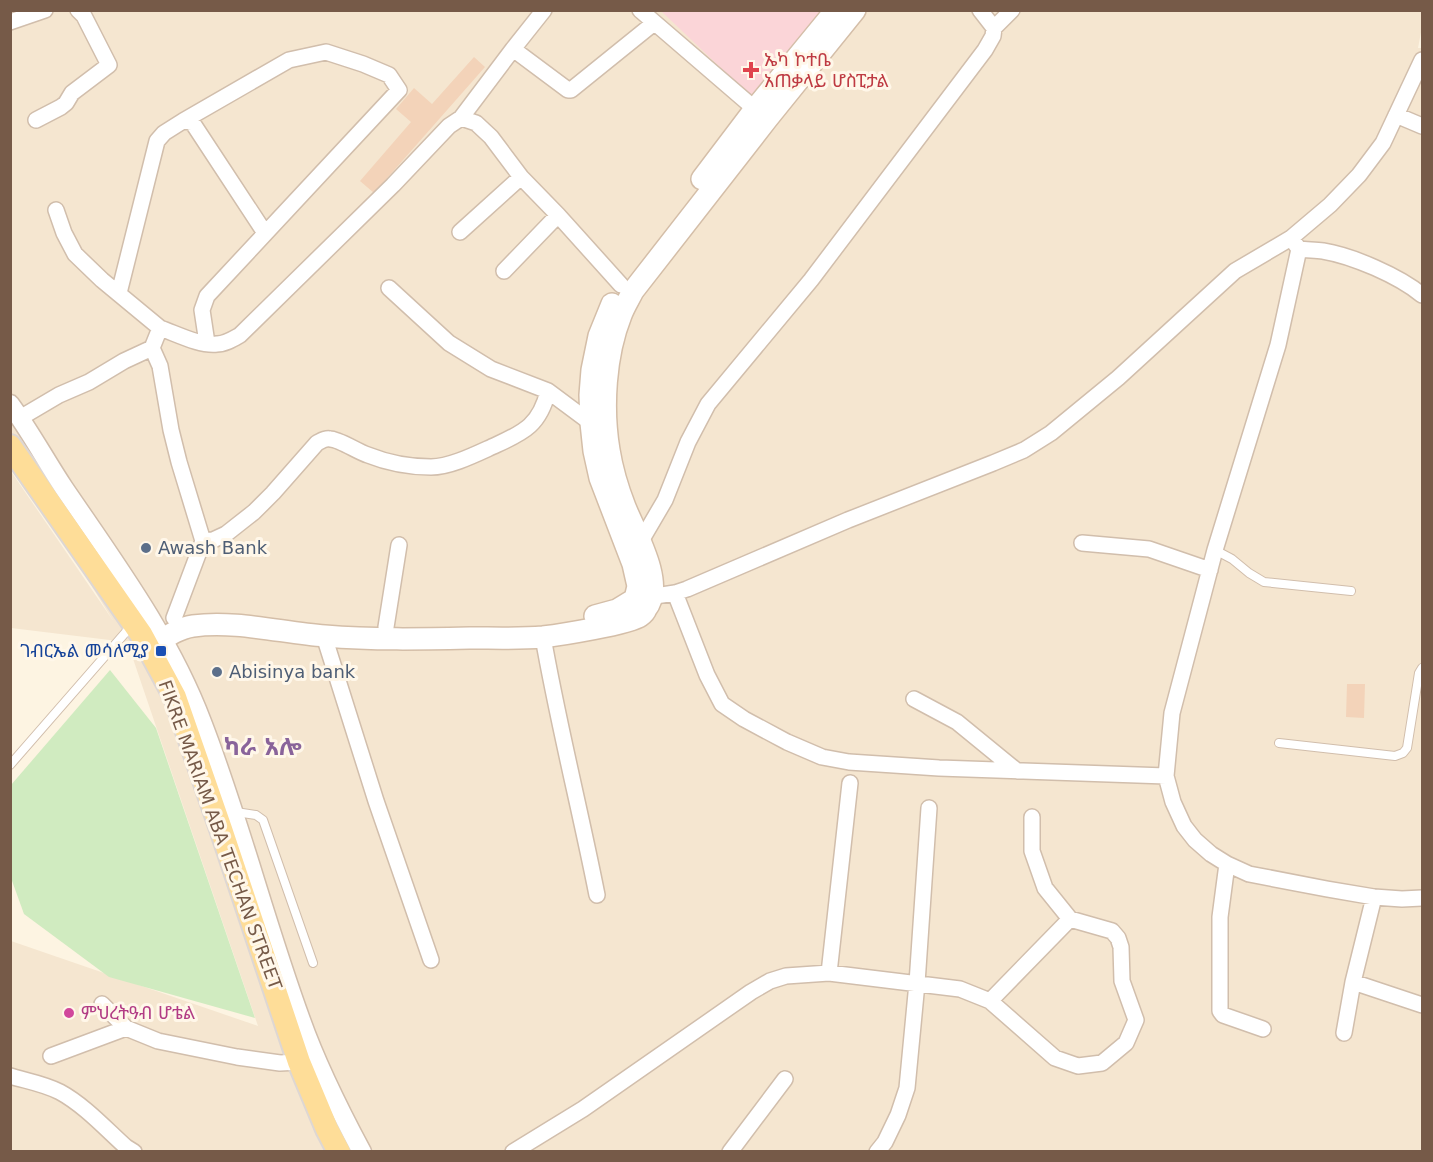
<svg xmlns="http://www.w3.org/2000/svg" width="1433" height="1162" font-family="'DejaVu Sans','Noto Sans Ethiopic',sans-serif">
<rect width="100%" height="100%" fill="#fdf4e2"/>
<path fill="#f5e6d0" d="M11,11H1422V27L1418,48H1422V1151H11V941L258,1026L129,647L126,642L11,628L10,470L114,622L11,457Z"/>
<path fill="#fbd5d8" d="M661,11H826L757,98L743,89Z"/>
<path fill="#d0ebc0" d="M110,670L156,728L255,1018L109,977L24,914L11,878V785Z"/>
<path fill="#f3d3b9" d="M474,57L485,67L374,193L360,181L411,122L396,109L414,88L432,104Z
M1347,684H1365L1364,718L1346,717Z"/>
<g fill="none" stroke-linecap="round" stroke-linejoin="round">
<g stroke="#d1beac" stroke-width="10">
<path id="service" d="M1215,550L1232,559L1249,573L1264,582L1351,591
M1279,743L1395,756L1403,753L1407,748L1419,673L1422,668
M10,765L132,625
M236,812L256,815L263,820L313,963"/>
</g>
<g stroke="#d1beac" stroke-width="18">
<path id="minor" d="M640,10L762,115
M10,22L45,10
M994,28L1012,10
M513,49L568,90H571L654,23
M1396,115L1422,126
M461,118L513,49L544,10
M36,120L61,107L66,103L72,93L109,65L84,16L78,10
M183,121L289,60L326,52L363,64L389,75L399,90L207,296L202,310L207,343
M56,210L64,233L75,254L102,280L160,328
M460,232L521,177
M1291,238L1299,249L1278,345L1215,550L1172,713L1166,776L1173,802L1184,826L1195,840L1211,854L1227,864L1249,874L1327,889L1374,897L1402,899L1422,898
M1299,249C1307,250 1315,250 1323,251C1353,256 1399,276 1422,295
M504,271L558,215
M389,288L449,343L491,369L548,391L591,423
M119,293L157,141L164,133L183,121L192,122L265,233
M152,348L160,366L171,430L179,462L203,541L213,540L226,534L254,512L273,493L317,443C321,441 325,438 330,439C339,439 358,452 368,455C388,463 410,467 431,467C451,467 478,453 496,445C525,432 540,424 548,391
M20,418L59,395L89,382L124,361L152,348L160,328C177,334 200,346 217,344C225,344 233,339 240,335L393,185L449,126L461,118L476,123L491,137L521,177L558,215L621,285
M641,541L665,500L688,442L708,404L811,280L985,50L993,36L994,28L980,10
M1082,543L1149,549L1210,570
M675,593L707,675L722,704L744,719L787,742L822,757L849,762L939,768L1166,776
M642,598L675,593L687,589L848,520L993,463L1024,450L1051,433L1118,378L1235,271L1291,238L1330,205L1359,175L1383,143L1422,60
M174,618L203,541
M386,627L399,545
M324,636L376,801L431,960
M543,637C558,723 580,809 597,895
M914,699L957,722L1017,771
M1227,864L1220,917V1011L1223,1015L1263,1029
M829,973L960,989L990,1001L1055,1058L1078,1066L1102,1063L1126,1043L1136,1020L1122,981L1121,947L1118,938L1112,931L1070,919L1045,888L1032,851V817
M1353,982L1422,1005
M990,1001L1070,919
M102,1004L126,1028L158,1041L237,1057L280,1063L299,1062
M1344,1033L1353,982L1374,897
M51,1056L126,1028
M10,1076C27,1081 45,1084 60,1092C84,1105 106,1129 126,1147L134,1152
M513,1152L583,1109L751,992L770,981L786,976L829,973L850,783
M730,1152L785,1079
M877,1152L885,1142L898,1115L907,1088L917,983L929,808"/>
</g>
<g stroke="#d1beac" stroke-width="21">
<path id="tertiary" d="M10,404C30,431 46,461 64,488C115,563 170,637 202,722C240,820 265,922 301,1020C317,1065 339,1109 362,1152"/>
</g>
<g stroke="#d4bea8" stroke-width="24">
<path id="secondary" d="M702,179L755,109L836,10
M595,616L617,610L635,599L638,586L633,564L600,478L594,451L591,423L590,395L592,370L599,336L612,304
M149,648C162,640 177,628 193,626C235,620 283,633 325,636C373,640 421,639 470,638C494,638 519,639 543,637C559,635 629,624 640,616C643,614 645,612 646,609C666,584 635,532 625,507C618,489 612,469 609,450C602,408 605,355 621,315C624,307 629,299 633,291L767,119L855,10"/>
</g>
<g stroke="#ded7d3" stroke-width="26">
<path id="primary" d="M10,446L141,634L175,697L221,829L299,1062L327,1129L339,1152"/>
</g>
<use href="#service" stroke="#fff" stroke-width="8"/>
<use href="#minor" stroke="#fff" stroke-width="15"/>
<use href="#tertiary" stroke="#fff" stroke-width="18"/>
<use href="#secondary" stroke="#fff" stroke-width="21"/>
<use href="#primary" stroke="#fedd98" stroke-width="22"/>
</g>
<path fill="#e0444e" stroke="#fff7e9" stroke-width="2" d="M748 61h6v6h6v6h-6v6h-6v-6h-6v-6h6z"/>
<g fill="#5c6f8a" stroke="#fff7e9" stroke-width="2">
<circle cx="146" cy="548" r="6"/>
<circle cx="217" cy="672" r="6"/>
</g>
<rect fill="#1a4fb4" stroke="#fff7e9" stroke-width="2" x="155" y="645" width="12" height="12" rx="3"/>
<circle fill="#d1479c" stroke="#fff7e9" stroke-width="2" cx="69" cy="1013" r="6"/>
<g text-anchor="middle" stroke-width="6" stroke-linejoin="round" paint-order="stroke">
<g font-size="18" fill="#be3a42" stroke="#fff7e9" text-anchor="start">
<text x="764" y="66">ኤካ ኮተቤ<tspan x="764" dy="21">አጠቃላይ ሆስፒታል</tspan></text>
</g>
<g font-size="18" fill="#4e5e75" stroke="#fff7e9" text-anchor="start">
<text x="158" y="554">Awash Bank</text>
<text x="229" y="678">Abisinya bank</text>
</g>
<g font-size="18" fill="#164399" stroke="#fff7e9" text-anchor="end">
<text x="149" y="657">ገብርኤል መሳለሚያ</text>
</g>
<g font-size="18" fill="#765a48" stroke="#fff7e9">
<text transform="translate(220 835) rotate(70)" y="6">FIKRE MARIAM ABA TECHAN STREET</text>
</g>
<g font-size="18" fill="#b23c85" stroke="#fff7e9" text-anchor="start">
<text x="81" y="1019">ምህረትዓብ ሆቴል</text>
</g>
<g font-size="24" font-weight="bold" fill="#89639a" stroke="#fff7e9">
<text x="263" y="755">ካራ አሎ</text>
</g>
</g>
<rect width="1433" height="1162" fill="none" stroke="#765a48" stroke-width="24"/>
</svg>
